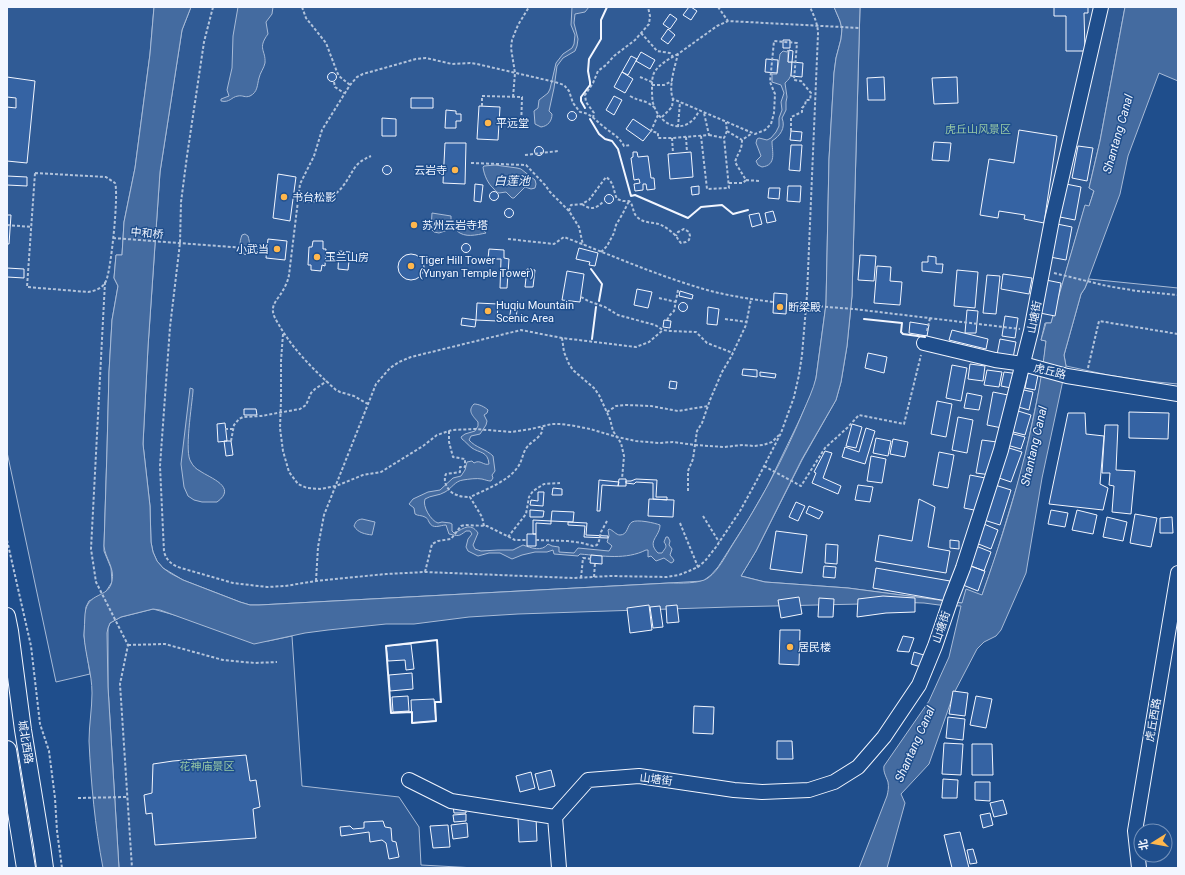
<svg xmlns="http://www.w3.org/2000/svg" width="1185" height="875" font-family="Roboto,'Noto Sans SC',sans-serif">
<rect width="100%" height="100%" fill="#1f4e8c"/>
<path fill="#305b95" stroke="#a8bbd7" d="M7,7H154L150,54L135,168L124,222L122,255H116L114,278L118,286L112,320L109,372L107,450L104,546V551L111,568L112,582L105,593L89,601L86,607L84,636L90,674L56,682L7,452Z
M191,7H834L840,21L842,29L841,39L836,58L834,73L829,159L826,304L816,378L814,388L798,423L767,487L748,520L718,567L711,575L703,581L669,583L259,605H250L240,602L183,580L163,568L157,561L153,552L151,542L150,506L143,444L148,347L160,172L182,30Z
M860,7H1125L1100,141L1089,188L1094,190L1089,207L1085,206L1051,323H1045L1041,340L1046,341L1042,376L1023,466L995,558L982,595L963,603L848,588L765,582L741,576L756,551L802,460L836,400L841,382L847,346L852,296Z
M1089,279L1178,288V384L1146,381L1108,375L1066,366L1064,355L1081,294L1085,288Z
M153,609L268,641L292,636L302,786L399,797L419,827L421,865L476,868H119L108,687V628L110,623L121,617Z"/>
<path fill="#446ba0" stroke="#a8bbd7" d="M154,7H191L182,30L160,172L148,347L143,444L150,506L151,542L153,552L157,561L163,568L170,573L183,580L240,602L250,605H259L669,583C679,583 700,584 708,578C719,570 726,555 733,544C760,502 784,458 803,412C808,400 813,390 816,378L826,304L829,159L834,73L836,58L841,39L842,29L840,21L834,7H860L852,296L847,346L841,382L836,400L802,459L756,551L741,576L765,582L848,588L962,603L966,589L982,595C1011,513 1036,428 1046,341L1041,340L1046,323H1051L1085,205L1089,206L1094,191L1089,188L1100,141L1125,7H1178V81L1159,73L1128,156L1120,194L1085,288L1081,294L1064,355L1066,366L1042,478L1026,573L1001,630L996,636L984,642L977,649L954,693L929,764L901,794L905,803L887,868H859L887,796C888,792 889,787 888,782C886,776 883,772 884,766L929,701L949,657L961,606L939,605L924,603L889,602L861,604L730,607L518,614L469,617L414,624H386L328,630L305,633L254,644L160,610L153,609L121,617L110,623L108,628L107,633L108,687L119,868H103C95,826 91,784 89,741C89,725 92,709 92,693C92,673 85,654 84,635C84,628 85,621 85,614C87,591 109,599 112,581C115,568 105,558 104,546L107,450L109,372L112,320L118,286L114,278L116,255H122L124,222L135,168L150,54Z
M238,7H273L272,14L266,22L268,34C257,49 266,50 265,63C264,68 260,73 259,78C257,85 258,92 250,96C245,98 243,95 238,96C231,97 230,103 221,101V99L229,96L227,90L232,68L233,36Z
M572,7H589L585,12L575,14L574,23L578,39L577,46L575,51L563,58L557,66L554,88L549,111L552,114C552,121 548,126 541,127L535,124L534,111L538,108L539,100L548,93L550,89L556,63L563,54L572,48L574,44L575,35L571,25Z
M788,50V62H792C791,73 793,76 785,83L787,97L786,102V110L782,118C786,128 780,136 772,141C772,152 777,165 762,167L758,165L756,161L761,156L756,143L757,139L759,138L767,140L771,138L776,132L779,126V118L782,110L781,102L784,93L781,85L772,82V74H777L780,54L783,51L787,52Z
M495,165L517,168L521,169L535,180L536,184L535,188L531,189L525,187L514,198H512L506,192L499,193C497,192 495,191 494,189C488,184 484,175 483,167L484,166Z
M432,213L451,216V222L448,230L439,233L434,232L431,229Z
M469,223C476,223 482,228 486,233C476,235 465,238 457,231Z
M245,234L248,236C250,243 251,250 245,255C239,249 239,243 242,235Z
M190,388L193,389V391C192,405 184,453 191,462C193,466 196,469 200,471C210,478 238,487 217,502H202L194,500L188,496L184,487L181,464Z
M474,404C479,404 485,407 488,410L487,413L484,415L487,421L486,425L480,434L471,436L469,440C476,448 486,449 493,456L495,471L492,475L493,478L491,481C488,481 486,480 482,479C477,478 469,479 463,480C455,481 452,488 445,492C439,496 431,495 425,499C422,506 431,521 438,523L442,522L450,523L452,524V531L454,533C462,530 470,521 478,533L473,545L475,549L481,551L498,550H513L523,545C531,548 542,552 548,544L552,546L559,547V552L574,553L578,548L609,551L612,546L611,545L607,542L609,536L608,530L609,529C613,530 616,535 620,535C628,535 627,525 632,522C637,519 655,523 660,525C660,537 646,541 658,553H662C665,548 668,547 664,542L666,537H668L670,541L669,545L672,549L670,555L674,560L673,562L671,563L664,558L656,561L651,556L648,557V550H646C626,560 603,556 580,554L578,556L554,554L553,550L547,552H535L522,555L512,559L500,553H489L478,556L468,551L466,547L468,539L472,534L470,531H466C458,537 459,536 449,534L446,525C440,525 433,530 429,522C427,518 428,519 425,517C421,515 418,516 415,514L414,508L409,504L413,499L428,492L440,490L453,478L461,476L465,470L467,462L472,461L474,463C480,459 484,466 489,464C488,451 479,453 472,448C468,445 466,442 462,439L461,437L465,434L475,431L478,426V422C473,416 467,411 474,404Z
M362,519L375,522L372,535C365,534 358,533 354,526C356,521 357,520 362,519Z"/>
<path fill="#3563a3" stroke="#f2f6ff" d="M689,7H691L697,11L691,20L683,15Z
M1054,7H1088V13H1084L1085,51H1066V16H1054Z
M670,14L677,19L670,29L663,24Z
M668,29L675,35L668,44L661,39Z
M783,40H790V48H783Z
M789,50L793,51L792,62H788Z
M641,52L655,60L650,69L636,61Z
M631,56L637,59L628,75L622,72Z
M766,59L778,60L777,73L765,72Z
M792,62L803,63L802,77L791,76Z
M622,72L633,79L625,93L614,87Z
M327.5 77a4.5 4.5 0 1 1 9 0a4.5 4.5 0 1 1-9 0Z
M7,77L35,81L27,163L7,161V107L16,108V98L7,97Z
M884,77L885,100H868L867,78Z
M957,77L958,103L934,104L932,78Z
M614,96L622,100L614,115L606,110Z
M411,98H433V108H411Z
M479,106L500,107L498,140L477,139Z
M446,110L456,111V114H461V121H456V128H445Z
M567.5 116a4.5 4.5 0 1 1 9 0a4.5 4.5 0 1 1-9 0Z
M382,118L396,119V136H382Z
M633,119L651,131L643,141L626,129Z
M1019,130L1057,136L1044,223L1024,219L1025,215L999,211L998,218L980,215L989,159L1014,163Z
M791,131L802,132L801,141L790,140Z
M934,142L951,143L949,161L932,160Z
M445,143H466L465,184L443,183Z
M791,145H802L800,171L789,170Z
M1078,146L1093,148L1087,181L1072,178Z
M534.5 151a4.5 4.5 0 1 1 9 0a4.5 4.5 0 1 1-9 0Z
M633,152H637L638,157L648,156L651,178H654L655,189L647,190L646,184H643V190L635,191L634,184L640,183L639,179L634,180L631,158L633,157Z
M691,152L693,177L670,179L668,154Z
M382.5 170a4.5 4.5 0 1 1 9 0a4.5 4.5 0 1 1-9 0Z
M278,174L296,177L290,221L273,218Z
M7,176L27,177V186L7,185Z
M475,184L483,185L481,202L474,201Z
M1066,184L1081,187L1075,220L1060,217Z
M699,186V194L692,195L691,187Z
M788,186H801L800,202L787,201Z
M769,188H780L779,199L768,198Z
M489.5 196a4.5 4.5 0 1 1 9 0a4.5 4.5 0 1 1-9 0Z
M604.5 199a4.5 4.5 0 1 1 9 0a4.5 4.5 0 1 1-9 0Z
M504.5 213a4.5 4.5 0 1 1 9 0a4.5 4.5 0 1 1-9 0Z
M773,211L776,221L767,223L765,213Z
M759,213L762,224L752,227L749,215Z
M7,215H11L9,244H7Z
M1057,224L1072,227L1066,260L1050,257Z
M268,239L287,241L285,260L266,258Z
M313,241H323V249H326L325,266L322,265L321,271L311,270V265H308L309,247H312Z
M461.5 248a4.5 4.5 0 1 1 9 0a4.5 4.5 0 1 1-9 0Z
M579,248L598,253L595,266L589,265L590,262L576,259Z
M489,249L504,250V258L509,259L507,288H500L501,259H488Z
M339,251L350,252L348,270L338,269Z
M398 267a13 13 0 1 1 26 0a13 13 0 1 1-26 0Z
M860,255L876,256L874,281L858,280Z
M928,256L936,257V264H943L942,273L922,271V262H928Z
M877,266L891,267L890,281L902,282L900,305L874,303Z
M7,268L24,269V278L7,277Z
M527,269L535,270L533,287H525Z
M957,270L978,272L975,308L954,306Z
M567,271L584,274L580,302L562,300Z
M1003,274L1032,278L1029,294L1001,289Z
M987,275L1000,276L996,314L983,313Z
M1046,280L1061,283L1055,316L1040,313Z
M637,289L652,292L648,308L634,305Z
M680,291L693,295L692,299L679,296Z
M774,293L787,294L786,314L773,313Z
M678.5 307a4.5 4.5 0 1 1 9 0a4.5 4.5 0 1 1-9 0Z
M477,303L498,304L497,321L476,320Z
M708,307L719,309L717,325L707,324Z
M511,308L517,309L516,322L509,321Z
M967,310L978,311L976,333H965Z
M1005,316L1018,318L1015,338L1002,336Z
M462,318L476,320L475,327L461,325Z
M664,320L671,321L670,328L663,327Z
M910,322L929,325L927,336L909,333Z
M952,330L988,339L986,349L949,340Z
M1000,339L1016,342L1013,358L997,355Z
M868,353L887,357L884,373L865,368Z
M970,364L985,366L983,381L968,379Z
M952,365L967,368L961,401L946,398Z
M743,369L757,370V377L742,375Z
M987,370L1002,372L999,387L984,385Z
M760,372L776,374L775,378L760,376Z
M1004,372L1019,374L1016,389L1001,386Z
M1028,373L1038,375L1035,390L1025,388Z
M670,381L677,382L676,389L669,388Z
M1019,389L1033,392L1029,410L1015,406Z
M993,392L1008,395L1002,428L987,425Z
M967,393L982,396L979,410L964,408Z
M937,401L952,404L946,437L931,434Z
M244,409H256L257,415H244Z
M1015,410L1031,415L1025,435L1009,431Z
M1129,412L1169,413L1168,439L1129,438Z
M1068,413H1085L1086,434L1104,436L1100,484L1108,488L1103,510L1049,504Z
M958,417L973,420L967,453L952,450Z
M225,423L227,441L218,442L217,424Z
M852,424L862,427L856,448L846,446Z
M1105,425H1118L1116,470L1135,471L1131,514L1112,512L1114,486L1109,485L1110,473H1102Z
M866,428L875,431L865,464L842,457L845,447L859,452Z
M1010,433L1025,437L1021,449L1007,445Z
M876,438L891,441L888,456L873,453Z
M893,439L908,442L905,457L890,454Z
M982,440L997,442L991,475L976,473Z
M224,441H231L233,455L226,456Z
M1006,447L1022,452L1011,482L996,477Z
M825,451L832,453L823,478L841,486L838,494L812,483L816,473L814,472Z
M939,452L954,455L948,488L933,485Z
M871,456L886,459L882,483L867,481Z
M970,475L985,478L979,511L964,508Z
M619,479H626V486H618Z
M636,479L657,480L656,497H667V500L653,499V483L636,482L634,484L626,483V481H631Z
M599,480L619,482L618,486L602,485L600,511H597Z
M858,485L873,487L870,502L855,500Z
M995,485L1011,490L1000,525L984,520Z
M553,488L562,489V495H552Z
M538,492H544L543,506L530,505L531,500L538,501Z
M649,499L674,500L673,517L648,516Z
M919,499L935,507L928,547L950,551L946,573L875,561L879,535L912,541Z
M796,502L805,506L798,521L789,517Z
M809,506L823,512L819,519L806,513Z
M530,510L544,511L543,517H530Z
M1051,510L1068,513L1065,527L1048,524Z
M1077,510L1097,515L1093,534L1072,530Z
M552,511L574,512L573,522L551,521Z
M1135,514L1157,518L1151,547L1130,543Z
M1107,517L1127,522L1123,541L1103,537Z
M1172,517L1173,533H1160V518Z
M533,520L551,521V524L536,523V534H533Z
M568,522L587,523L586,535L608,536V538L584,537L585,526L568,525Z
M984,524L998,530L991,549L976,543Z
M776,531L807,535L802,573L770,569Z
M527,534H536V546H527Z
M950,540L959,541V549L950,548Z
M826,544L838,545L837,564L825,563Z
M976,546L991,552L984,571L969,565Z
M591,555L602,556V564L590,563Z
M824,566L836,567L835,578L823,577Z
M970,566L985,571L978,591L963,585Z
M876,568L950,581L947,601L873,588Z
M883,596L915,598V612L886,613L857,617L858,599Z
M799,597L802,614L781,618L778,600Z
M819,598L834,599L833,617H818Z
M649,605L652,630L630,633L627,608Z
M677,605L679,622L667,623L666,606Z
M660,606L663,627L653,628L650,607Z
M780,630H800L799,665L779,664Z
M903,636L914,638L909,652L897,651Z
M411,644L414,669L406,670L405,660L388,661L386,646Z
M914,652L927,656L924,668L911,664Z
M412,673L413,689L390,691L389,675Z
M953,691L968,693L965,716L949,714Z
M408,696L409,711L393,712L392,697Z
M976,696L992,699L986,728L970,725Z
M434,699L436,721L412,723L411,700Z
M694,706L714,707L713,734L693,733Z
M948,717L965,719L963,740L946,738Z
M777,741H792L793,759H777Z
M944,743L963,744L961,775L942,774Z
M972,744H992L993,775H972Z
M246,755L250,781L256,780L260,807L253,809L256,838L155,845L152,813L146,814L144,795L152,793L153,764L173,761Z
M551,770L555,786L539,790L535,774Z
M531,772L535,788L520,792L516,776Z
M943,779L958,780L957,798H942Z
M975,782H990V801L975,800Z
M1003,800L1007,814L994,817L990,803Z
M453,806H466V813H454Z
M990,813L993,825L983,828L980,815Z
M466,814V821L454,822L453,815Z
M536,817L537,841L519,842L518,818Z
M383,821L385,827L391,828L392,841L396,842L399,857L389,859L386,843L382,840L370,842L369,832L341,836L340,827L350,826L353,829L364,828V822Z
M467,823L468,837L453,839L451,825Z
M448,825L450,847L433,848L430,826Z
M960,832L969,868H952L944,835Z
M973,849L977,863L970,864L967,850Z"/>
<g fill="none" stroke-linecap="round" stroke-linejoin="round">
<g stroke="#f2f6ff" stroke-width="16">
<path id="secondary" d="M924,343L995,360L1023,364L1067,376L1178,394
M409,780L451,801L555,817L588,780L639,776L734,790L762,792L809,790L834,782L858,767L884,737L919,685L935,646L951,599L963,568L1001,450L1031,331L1052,220L1101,7
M555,817L559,868
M1139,868L1135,831L1178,573"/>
</g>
<g stroke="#f2f6ff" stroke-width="18">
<path id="primary" d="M7,616L10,631L23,730L42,846L45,868"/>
</g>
<g stroke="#f2f6ff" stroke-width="20">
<path id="highway" d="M7,750L26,868"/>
</g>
<path stroke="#b3c4dc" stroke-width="2" stroke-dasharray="3 2" stroke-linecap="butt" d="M213,7L204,42L187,156L181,202L180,243L170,327L160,466L164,552C167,561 172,565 181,568L233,583L267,587L285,586L316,581L386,574L425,572L573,578L611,576L667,577L679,575L689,571L698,567L705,561L716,547L740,511L757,480L781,433L794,397L799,375L802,355L807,295L818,34C818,24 814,16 810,7
M302,7L306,18L326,43L337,72L339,76L350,85
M718,7L728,21
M641,33L651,44L657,51L670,53L673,57
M678,54C669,59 659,64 654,73C652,77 652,83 652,88C652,93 652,98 653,103C660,128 687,136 699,111
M640,77L652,82
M334,82L335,87L344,93
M652,85H664L672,81
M630,96C640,102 645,99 655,108
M513,97L515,73L511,48L512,40L518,25L529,7
M482,106V96L522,97L521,129
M658,115L651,131L658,133V138H672L709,135L704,113
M662,117L672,107L673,99
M593,118L594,113L586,102L585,95L593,83L598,71L606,65L614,56L635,40L649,24L650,16L648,7
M678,127L680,102
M727,131L742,140
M791,131V117L802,112V108L805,105L806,100H810L811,93L801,81L794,80L797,43L774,41L770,82L775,94L774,113L771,124L765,130L755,134L673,99C668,87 675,66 678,54L717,26L728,21L860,28
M709,135L724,138
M701,136L707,189L729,188L724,138L727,131L726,122
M686,137L687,152
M672,138L673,153
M525,155L558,151
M471,163L526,165L545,185L550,192L569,211L579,227L583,245
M35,173L106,177L115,183C119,193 111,271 106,281C103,288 95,291 88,292L27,287Z
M746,180L759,181
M729,183H743L746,180L735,162C738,152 742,151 742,140L751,134
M298,200C314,204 333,200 343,186C354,172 352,164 371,156
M582,204C591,211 597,208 604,201
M569,211L571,205L582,204L589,200L606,177C614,182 613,190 617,199L623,201H629C634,205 632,212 637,217C646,225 655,221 663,226C667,228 673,233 676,236C678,239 678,240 681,243L686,242L689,240L690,236L689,232L684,229L678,232L676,236
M7,225L32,227
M113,238L258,249
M508,239L554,244L564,237C611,255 658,276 707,290C729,296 751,299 773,302
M601,252L607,246L614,233L616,225L623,213L629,201
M1054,273L1107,286L1137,291L1178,295
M105,282L91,549L96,582L128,645L120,684L132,868
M581,297L588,301L605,307L618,315L655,325L663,330L670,331L696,332L707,343L733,353
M659,298L676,302
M815,306L854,309L1020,329
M725,319L747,322
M667,320L670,315L674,311L678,290
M927,331L930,318
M283,334L281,361V400L280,428L283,451L289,472L298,484L307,488L320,489L336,486L363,475L381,472L423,446L437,435L452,430L475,429L512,432L531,429L552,424H561L575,426L590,429L617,437L636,441L659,443L673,442L695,445L724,447L743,445L754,446L763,445L772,442L779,435
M562,338L564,352L569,364L573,370L594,388L599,395L610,419L613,431L621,443L624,456L622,479
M1088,368L1099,321L1178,334
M368,404L354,396L340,392L336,390C314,370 294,351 279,325C276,320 272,314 273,308C274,302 279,297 282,292C285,287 288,281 289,275L300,184L314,156L322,130L350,85L357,77L363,74L416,59L426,58L452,64L470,63L477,64L555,82L564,85L569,91L573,103L580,112C591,113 596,121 604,127C612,134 618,135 624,146L630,145
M607,412L616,406L626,405L651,406L678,411L708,406
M225,429H234
M449,431V442L453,457L465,459V467H460V472L446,474C442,482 449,493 457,495C461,497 466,497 470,497
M231,441L234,425L239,419L243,417L261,416L300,409L306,405L311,393L315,389L327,381
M764,466L801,486L825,448L847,428L859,415L904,424L921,355
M688,491V471L693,459L697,431L702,423L710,400L722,372L731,357L746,325L751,299
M703,516L719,542
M680,523L698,567
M484,526L482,517L470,497C485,490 508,481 517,468C523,461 522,452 528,446C533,440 544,436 542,427
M508,537L526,514L529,497L533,491L544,484L560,483
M7,540L31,646L40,724L49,751L55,798L57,831L62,868
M536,540L568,541L582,543L593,546L597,545L599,541L601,532L607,521
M425,572L432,544L438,541L451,539L461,526L465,525L487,526L515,540H527
M594,577L595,563
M581,578L583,558L591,559
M316,581L318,547L324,515L376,384L390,368L399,362L411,357L521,330L562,338L636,347L649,342L663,330
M128,645L165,644L223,660L255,663L277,662
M78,798L127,797"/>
<use href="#secondary" stroke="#1f4e8c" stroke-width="14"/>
<use href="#primary" stroke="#1f4e8c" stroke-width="16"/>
<use href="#highway" stroke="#1f4e8c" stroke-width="18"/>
<path stroke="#f2f6ff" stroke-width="2" d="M585,108L581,101V97L590,85V82L588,71L589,59L601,39V20L607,7
M590,119L599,134L605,139L612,141L618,149L631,196L635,195L688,218L701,207L722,205L733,214L748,210
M591,269L602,284L599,301
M864,319L902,323L901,332L903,334L925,337
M592,339L596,307
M437,640L441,702H435L436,721L412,723V712L391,713L386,646Z"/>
</g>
<g fill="#ffb74d" stroke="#1f4e8c" stroke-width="1.5">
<circle cx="488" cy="123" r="4"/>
<circle cx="455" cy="170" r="4"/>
<circle cx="284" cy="197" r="4"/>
<circle cx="414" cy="225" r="4"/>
<circle cx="277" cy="249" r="4"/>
<circle cx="317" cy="257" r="4"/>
<circle cx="411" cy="266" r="4"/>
<circle cx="780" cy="307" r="4"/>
<circle cx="488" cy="311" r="4"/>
<circle cx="790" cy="647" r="4"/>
</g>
<g text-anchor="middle" stroke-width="3" stroke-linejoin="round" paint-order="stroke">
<g font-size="11" fill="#f2f6ff" stroke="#1f4e8c" text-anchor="start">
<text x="496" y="127">平远堂</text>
<text x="447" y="174" text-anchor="end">云岩寺</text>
<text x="292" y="201">书台松影</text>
<text x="422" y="229">苏州云岩寺塔</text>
<text x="269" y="253" text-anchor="end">小武当</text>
<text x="325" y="261">玉兰山房</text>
<text x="419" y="264">Tiger Hill Tower<tspan x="419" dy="13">(Yunyan Temple Tower)</tspan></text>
<text x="496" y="309">Huqiu Mountain<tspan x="496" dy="13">Scenic Area</tspan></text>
<text x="788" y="311">断梁殿</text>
<text x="798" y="651">居民楼</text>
</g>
<g font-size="11" fill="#97c8a6" stroke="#1f4e8c">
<text x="978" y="133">虎丘山风景区</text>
<text x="207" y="770">花神庙景区</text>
</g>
<g font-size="11" fill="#f2f6ff" stroke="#1f4e8c">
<text transform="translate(147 233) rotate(5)" y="4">中和桥</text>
<text transform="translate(1034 317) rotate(-79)" y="4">山塘街</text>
<text transform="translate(1050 371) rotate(14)" y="4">虎丘路</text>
<text transform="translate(941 627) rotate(-71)" y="4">山塘街</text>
<text transform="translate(1153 720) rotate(-80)" y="4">虎丘西路</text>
<text transform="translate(26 742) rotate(81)" y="4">城北西路</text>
<text transform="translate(656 779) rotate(7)" y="4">山塘街</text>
</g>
<g font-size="12" font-style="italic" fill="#f2f6ff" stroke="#1f4e8c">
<text transform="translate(1118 134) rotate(-74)" y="4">Shantang Canal</text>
<text x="512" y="185">白莲池</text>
<text transform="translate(1034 446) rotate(-77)" y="4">Shantang Canal</text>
<text transform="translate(915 744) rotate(-66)" y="4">Shantang Canal</text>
</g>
</g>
<rect width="1185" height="875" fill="none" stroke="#f2f6ff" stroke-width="16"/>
<g transform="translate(1153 843) rotate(259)"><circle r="19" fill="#1f4e8c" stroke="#7391ba"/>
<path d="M0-3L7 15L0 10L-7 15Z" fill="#ffb74d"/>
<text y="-6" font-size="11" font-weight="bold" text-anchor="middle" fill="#f2f6ff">北</text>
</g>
</svg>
